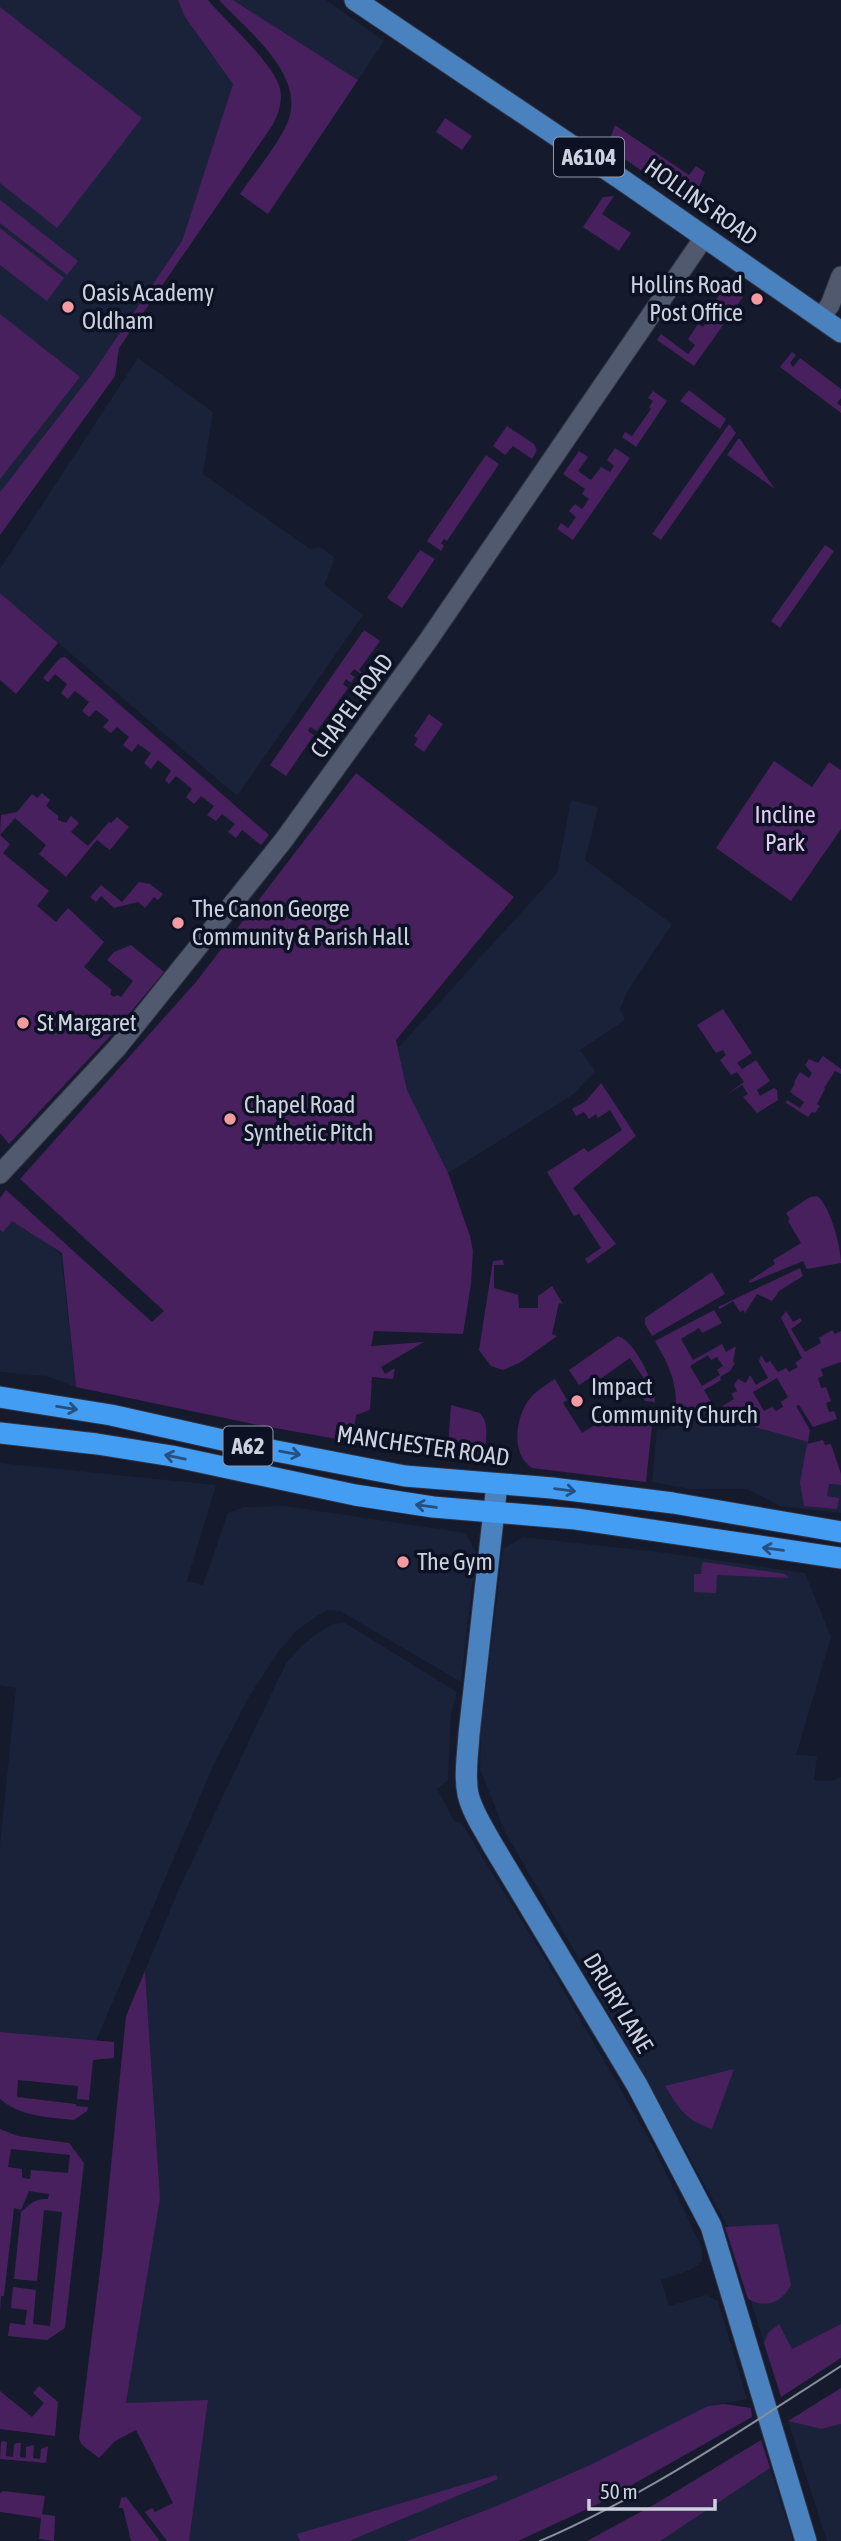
<svg xmlns="http://www.w3.org/2000/svg" width="841" height="2541" font-family="'Asap Condensed',sans-serif">
<rect width="100%" height="100%" fill="#151a2d"/>
<path fill="#1a223a" d="M0,0H178L185,17L233,84L182,241L92,374L0,492Z
M233,0H326L384,41L358,80Z
M138,358L213,412L203,474L310,549L320,547L335,558L324,585L363,615L237,796L0,593V569Z
M571,800L598,807L585,860L672,924L627,992L620,1009L625,1020L580,1050L595,1071L574,1094L448,1173L407,1090L398,1048L557,873Z
M0,1200L61,1255L76,1387L46,1376L0,1372Z
M676,1405L808,1442L800,1482L841,1485V1513L780,1506L747,1489H690L652,1482L657,1429L664,1430L671,1427Z
M0,1463L216,1485L187,1581L203,1585L228,1513L244,1507L285,1506L465,1533L476,1551L461,1682L340,1611L328,1610L317,1616L297,1630L279,1651L250,1695L213,1766L96,2041L0,2032V1845L16,1688L0,1685Z
M523,1537L659,1552L805,1573L831,1637L796,1755L817,1756L814,1780L831,1781L841,1777V2324L769,2361L731,2232L564,1933L505,1832L480,1769L481,1729L503,1549Z
M345,1623L457,1692L451,1713L448,1780L437,1789L454,1821L462,1824L547,1962L652,2144L702,2248V2262L690,2270L661,2280L669,2306L706,2295L718,2301L747,2399L708,2406L590,2465L499,2505L406,2541H189L208,2401L126,2403L160,2198L145,1971L178,1891L286,1663L304,1644L319,1632L333,1624Z
M788,2421L821,2429L841,2424V2541H827Z
M770,2468L793,2541H660L673,2531Z"/>
<path fill="#49205e" fill-rule="evenodd" d="M178,0H208C226,22 274,63 280,89C283,101 278,115 272,126L119,348L115,376L0,535V492L92,374L182,241L233,84L185,17Z
M219,0H233L358,80L268,214L240,194C255,172 274,150 286,126C310,78 248,31 219,0Z
M0,7L142,118L57,228L0,183Z
M445,118L472,136L462,150L436,132Z
M615,125L689,175L696,166L705,172L692,205L607,147Z
M614,196L602,214L631,233L619,251L583,227L603,197Z
M0,200L78,261L67,275L0,223Z
M0,228L64,278L47,301L0,265Z
M726,285L743,297L694,366L657,340L661,334L688,354L695,345L688,339L698,324L703,327L706,323L702,320Z
M0,314L80,377L0,479Z
M792,352L796,355L790,363L793,367L800,358L841,389V398L837,403L841,406V413L780,367Z
M689,390L726,419L720,429L680,401Z
M653,391L667,401L636,447L622,437L625,432L632,436L651,409L649,407L653,401L648,398Z
M729,424L736,433L661,540L652,534Z
M507,426L534,444L537,450L532,459L513,446L505,455L493,446Z
M738,439H740L775,489L727,455Z
M615,448L630,458L573,540L557,529L561,523L568,528L576,517L569,511L575,504L582,509L589,499L582,494L585,489L563,474L579,451L588,457L578,471L591,480L601,467L610,472L614,466L607,460Z
M486,455L499,464L447,541L444,539L441,543L444,546L441,551L427,541Z
M825,545L834,551L780,628L771,621Z
M420,550L435,559L402,608L387,598Z
M0,593L58,643L16,694L0,680Z
M364,630L380,641L359,670L377,685L354,669L350,674L355,677L351,683L346,679L343,684L348,688L317,731L310,727L308,731L314,735L286,776L270,765Z
M65,657L269,835L261,845L242,830L236,838L228,832L235,824L222,814L216,821L207,815L214,806L201,796L194,804L186,797L192,789L176,776L169,784L165,780L171,771L158,760L151,769L144,763L151,753L138,744L132,752L123,745L129,737L117,727L111,733L103,727L109,720L96,710L89,717L82,711L89,702L75,691L68,699L61,693L67,684L55,674L48,682L43,678L60,658Z
M429,714L443,724L424,752L414,745L418,739L414,736Z
M774,761L812,787L829,762L841,770V829L791,901L716,848Z
M356,773L514,897L396,1040L407,1090L448,1173L470,1236L473,1251L471,1284L463,1334L374,1331L371,1346L424,1342L381,1367L385,1374L395,1368L393,1379L372,1377L370,1410L356,1415L354,1433L366,1435L365,1444L258,1425L76,1387L62,1253L12,1221L3,1232L0,1230V1198L6,1190L152,1322L164,1311L20,1179L196,982Z
M42,793L50,800L46,806L58,816V820L66,823L71,816L79,823L71,832L88,846L109,822L111,823L117,817L129,827L110,850L97,840L66,877L39,854L46,845L15,818L0,835L1,815L17,812L32,794L37,798Z
M0,835L10,844L3,853L49,891L37,906L56,922L68,908L104,942L84,967L112,990L110,994L114,997L117,995L121,997L133,981L107,960L114,952L131,945L164,972L114,1032L9,1144L0,1133Z
M139,882L150,884L163,894L158,900L154,897L145,908L138,902L114,908L101,896L96,902L90,897L101,885L122,902Z
M723,1009L752,1053L737,1063L742,1069L756,1060L770,1081L757,1090L760,1096L774,1088L777,1090L778,1100L757,1113L743,1097L748,1094L742,1085L726,1095L744,1082L737,1072L731,1075L720,1060L726,1055L723,1050L716,1053L697,1025Z
M823,1056L841,1069V1074L835,1071L824,1088L825,1089L817,1104L820,1106L815,1113L812,1112L808,1117L786,1103L787,1100L800,1108L804,1102L790,1092L795,1083L794,1082L800,1072L809,1078L812,1073L805,1065L809,1059L818,1063Z
M601,1083L636,1136L573,1188L616,1244L588,1264L585,1259L601,1248L579,1214L574,1216L547,1172L584,1148L588,1152L622,1130L610,1110L598,1118L596,1114L589,1119L584,1112L576,1116L572,1109L586,1101Z
M817,1196C830,1205 841,1247 841,1263L807,1269L803,1261L750,1283L749,1281L775,1264L773,1260L801,1243L788,1221L790,1219L786,1213L810,1197Z
M503,1260L504,1265H494V1288L518,1295L519,1308H538V1296L552,1286L563,1304L559,1303L552,1334L557,1336L521,1362L503,1370L491,1366L479,1350L493,1261Z
M800,1268L803,1276L779,1291L772,1301L757,1294L745,1313L743,1310L740,1312L733,1301L720,1309L718,1307Z
M712,1272L725,1294L652,1336L645,1324V1318Z
M714,1310L722,1323L702,1333L699,1328L681,1339L693,1360L722,1344L726,1352L736,1346L733,1362L735,1363L730,1371L720,1377L721,1380L704,1390L716,1410L734,1399L731,1394L737,1391L734,1385L738,1379L746,1383L750,1375L756,1385L768,1378L759,1361L761,1355L766,1363L770,1361L778,1372L786,1368L789,1372L798,1367L795,1363L802,1358L781,1318L786,1311L793,1322L800,1318L802,1321L791,1329L805,1352L821,1343L819,1338L832,1330L835,1334L841,1331V1362L821,1369L823,1376L818,1378L821,1388L826,1387L831,1401L826,1403L829,1412L834,1411L837,1419L813,1427L799,1405L796,1406L810,1430L808,1442L676,1405C676,1379 668,1364 655,1341ZM708,1355L711,1360L717,1357L723,1366L717,1370L720,1375L702,1386L690,1366ZM777,1378L788,1397L781,1402L783,1407L776,1411L772,1407L764,1411L753,1392Z
M618,1336C635,1341 656,1385 655,1402L645,1401L642,1397L652,1390L630,1358L600,1379L596,1374L579,1385L569,1370Z
M555,1379L567,1400L563,1403L582,1433L614,1413L616,1417L624,1412L653,1416L646,1482L532,1468C511,1454 515,1420 528,1401C534,1392 546,1385 555,1379Z
M451,1405L480,1413C487,1422 487,1429 486,1440C484,1463 465,1463 447,1460Z
M823,1440L825,1445L831,1444L841,1474V1485L829,1484L827,1496L839,1498L837,1509L804,1506L800,1482L807,1444Z
M704,1562L785,1574L789,1578L717,1575L716,1593L694,1592V1574H701L702,1564Z
M145,1971L160,2198L126,2403L208,2400L189,2541H167L145,2512L152,2508L155,2512L173,2503L136,2430L115,2441L99,2458L81,2444L79,2438L102,2255L126,2016Z
M0,2032L114,2042V2058L93,2060L89,2100L77,2099L78,2086L18,2080L17,2097L76,2104V2106L88,2107L87,2111L74,2120C48,2117 21,2117 0,2099Z
M734,2069L712,2129C686,2120 679,2109 665,2086Z
M0,2129L18,2136L69,2143L84,2163L65,2328L47,2340L8,2336L10,2323L25,2325L27,2310L11,2308L13,2287L36,2290L33,2324L50,2326L62,2212L44,2210L37,2281L14,2279L21,2212C30,2204 35,2198 48,2199L49,2194L29,2191L21,2210L14,2208L4,2296H1L0,2311ZM11,2149L70,2155L68,2173L31,2170L30,2179L22,2178V2169L8,2167Z
M778,2224L791,2285C781,2303 766,2309 748,2299L725,2227Z
M779,2324L792,2349L841,2324V2358L781,2397L764,2343L768,2333Z
M39,2386L58,2402L55,2436L0,2429V2391L32,2417L44,2403L33,2393Z
M841,2388V2424L821,2429L788,2421Z
M724,2404L751,2408L752,2417L600,2503L518,2541H406L499,2505L590,2465L708,2406Z
M761,2440L770,2468L660,2541H587L657,2503Z
M3,2441L7,2442L6,2456L13,2457L14,2445L16,2443H21L20,2457L26,2458V2447L34,2445L33,2458L40,2459L41,2449L48,2446L46,2463L0,2459L1,2442Z
M496,2475L498,2479L349,2541H300L297,2534Z
M3,2491L45,2496L42,2514L55,2516L54,2541L39,2539L41,2518L0,2512V2493Z
M126,2497L160,2541H131L123,2508H119L121,2498Z"/>
<g fill="none" stroke-linecap="round" stroke-linejoin="round">
<g stroke="#303241" stroke-width="21">
<path id="minor" d="M821,317L830,305L841,276
M0,1174L117,1048L283,841L427,642L705,236"/>
</g>
<g stroke="#303241" stroke-width="23">
<path id="major" d="M355,0L624,181L841,332
M497,1484L469,1734C468,1753 464,1775 468,1794C472,1812 484,1829 492,1844L637,2085L711,2226L806,2541"/>
</g>
<g stroke="#303241" stroke-width="23">
<path id="highway" d="M0,1397L111,1415L245,1445L405,1476L552,1488L673,1503L841,1532
M0,1433L97,1444L172,1456L355,1495L433,1507L576,1519L841,1558"/>
</g>
<use href="#minor" stroke="#51596f" stroke-width="19"/>
<use href="#major" stroke="#4982be" stroke-width="21"/>
<use href="#highway" stroke="#439ef3" stroke-width="21"/>
<path stroke="#898d9c" stroke-width="2" d="M540,2541C647,2495 743,2429 841,2366"/>
</g>
<defs><path id="oneway-shaft" d="M-6 0H5M1.5-3L5.5 0L1.5 3" fill="none" stroke-width="1.6" stroke-linecap="round" stroke-linejoin="round" transform="scale(1.75)"/></defs>
<g stroke="#255081">
<use href="#oneway-shaft" transform="translate(67 1408) rotate(9)"/>
<use href="#oneway-shaft" transform="translate(290 1453) rotate(10)"/>
<use href="#oneway-shaft" transform="translate(175 1457) rotate(-168)"/>
<use href="#oneway-shaft" transform="translate(565 1490) rotate(7)"/>
<use href="#oneway-shaft" transform="translate(426 1506) rotate(-172)"/>
<use href="#oneway-shaft" transform="translate(773 1549) rotate(-172)"/>
</g>
<g fill="#f49aa0" stroke="#0c1123" stroke-width="2.5">
<circle cx="757" cy="299" r="7"/>
<circle cx="68" cy="307" r="7"/>
<circle cx="178" cy="923" r="7"/>
<circle cx="23" cy="1023" r="7"/>
<circle cx="230" cy="1119" r="7"/>
<circle cx="577" cy="1401" r="7"/>
<circle cx="403" cy="1562" r="7"/>
</g>
<g text-anchor="middle" stroke-width="7" stroke-linejoin="round" paint-order="stroke">
<g fill="#0c1123" stroke="#9498a7" stroke-width="2">
<rect x="554" y="137.5" width="70" height="39" rx="5"/>
<rect x="223.5" y="1426.5" width="49" height="39" rx="5"/>
</g>
<g font-size="23" font-weight="bold" fill="#ced2df">
<text x="589" y="165">A6104</text>
<text x="248" y="1454">A62</text>
</g>
<g font-size="24" fill="#ced2df" stroke="#0c1123">
<text transform="translate(701 202) rotate(35)" y="8">HOLLINS ROAD</text>
<text transform="translate(352 706) rotate(-54)" y="8">CHAPEL ROAD</text>
<text transform="translate(423 1446) rotate(8)" y="8">MANCHESTER ROAD</text>
<text transform="translate(618 2003) rotate(59)" y="8">DRURY LANE</text>
</g>
<g font-size="24" fill="#ced2df" stroke="#0c1123" text-anchor="start">
<text x="743" y="293" text-anchor="end">Hollins Road<tspan x="743" dy="28">Post Office</tspan></text>
<text x="82" y="301">Oasis Academy<tspan x="82" dy="28">Oldham</tspan></text>
<text x="192" y="917">The Canon George<tspan x="192" dy="28">Community &amp; Parish Hall</tspan></text>
<text x="37" y="1031">St Margaret</text>
<text x="244" y="1113">Chapel Road<tspan x="244" dy="28">Synthetic Pitch</tspan></text>
<text x="591" y="1395">Impact<tspan x="591" dy="28">Community Church</tspan></text>
<text x="417" y="1570">The Gym</text>
</g>
<g font-size="24" fill="#e5ccf4" stroke="#0c1123">
<text x="785" y="823">Incline<tspan x="785" dy="28">Park</tspan></text>
</g>
</g>
<path d="M589 2499v10h126v-10" fill="none" stroke="#ced2df" stroke-width="3.5"/>
<text x="600" y="2499" font-size="21" fill="#ced2df" stroke="#0c1123" stroke-width="5" paint-order="stroke">50 m</text>
</svg>
